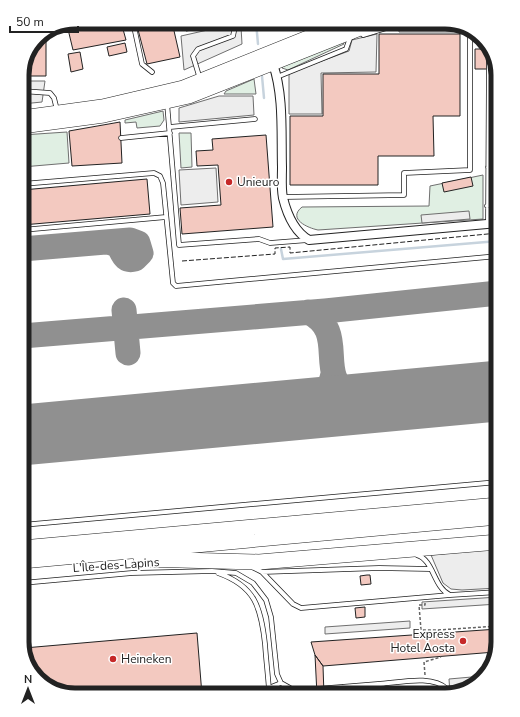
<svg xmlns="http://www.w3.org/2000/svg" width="520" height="717" font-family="'Nunito Sans',sans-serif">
<rect width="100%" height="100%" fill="#fff"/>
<path fill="#e0efe3" stroke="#6f6f6f" d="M342,41L344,44L288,70L282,68L283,65Z
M254,79L256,94H224L226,91Z
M163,111L164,120L160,126L137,128L136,122L125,123V120Z
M67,132L69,163L22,167V135Z
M179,133H191L192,167L181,168Z
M483,175V219L318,230C308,228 287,219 302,207L429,206L430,186Z"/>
<path fill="#ededed" stroke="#6f6f6f" d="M230,22H244L241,27L242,44L184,70L181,36L230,25Z
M399,27H459V32H399Z
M377,34L376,72L321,73L322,114H289V73L349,51L352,40Z
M22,81H45L42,102L22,104Z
M219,96H253L254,115L179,122V108Z
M216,168L218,202L181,205L179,170Z
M469,211L470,219L422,223L421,215Z
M498,548V588L462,590L451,589L443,583L431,555Z
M498,597V604L422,609V602Z
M410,621V628L325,634V627Z
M483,676L472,688L450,694L449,679Z"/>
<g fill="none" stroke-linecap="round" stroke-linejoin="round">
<path stroke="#c7d3dd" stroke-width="2.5" d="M256,22L258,44
M262,76L264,98
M281,249L283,259L498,241"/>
<path stroke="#909090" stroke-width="25" d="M22,249L130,240L138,243L141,253L135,259C124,262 123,254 118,245L108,242
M124,310L128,353
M308,312C350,332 314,374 350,395C358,399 368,400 377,402
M22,336L325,311L498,293
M296,410C315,401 329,396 333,374"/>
<path stroke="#909090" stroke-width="61" d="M22,435L498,391"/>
</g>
<path fill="#f3c9c0" stroke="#222" d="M75,22H121L126,40L73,50L67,25Z
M136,22H172L180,57L147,64Z
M184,22H227V24L186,31Z
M46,33V76H22V71L40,35Z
M379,34H460V116H433L434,156H378V185H290V116H323V74H379Z
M125,43L127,52L109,56L107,47Z
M475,49H487V69H475Z
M80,52L83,69L71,72L68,54Z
M496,66L498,75V160H496Z
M120,122L122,163L72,166L69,131Z
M266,135L273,227L182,234L180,208L221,205L218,165L197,166L196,151L213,150L212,139Z
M471,177L473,186L444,192L442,183Z
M147,179L150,214L22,225V190Z
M367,575H370L371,584L361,585L360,576Z
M365,607V617L356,618L355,608Z
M498,629V642L495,652L323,666L315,655L311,642Z
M197,633L202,695H72L48,688L29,669L24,648Z
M315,655L323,666L324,695H317Z"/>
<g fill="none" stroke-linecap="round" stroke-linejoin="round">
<g stroke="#222" stroke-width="5.5">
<path id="service" d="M133,22L142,64L152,72
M363,35L406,22
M277,77L346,49L350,38L352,37
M200,79L193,56L198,49L233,36L236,22
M22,91L50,93L54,98L57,110
M167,103L179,245L259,239L270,243L308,240
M170,127L255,119
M121,138L170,133
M488,167H498
M22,184L154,173L160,176L163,183L173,283L176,286L498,256
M283,197L404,195V173L470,170V29
M487,206L498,204
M488,224L489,47
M22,230L166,217
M22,525L498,482
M417,555C434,560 433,587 450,595L498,592
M252,567L262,572L379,568L430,569
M262,572L293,604L301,608L450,595
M218,573C255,586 261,607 265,644C266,659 268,675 269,690
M22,583L132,573L212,571L236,573L253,583L266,600L271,617L277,674L281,683
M378,684C398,683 432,674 447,689
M343,687L351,695
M292,691L378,684L393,694
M268,695L271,687L281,683L290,688L292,695
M379,695L470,688"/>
</g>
<g stroke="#222" stroke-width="10">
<path id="minor" d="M273,64C284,96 281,134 282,167C282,177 281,188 283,198C287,214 295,232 309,240L498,223"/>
</g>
<g stroke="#222" stroke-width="14">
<path id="primary" d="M22,117L102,106L183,87L345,22
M22,127L104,116L189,97L378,22"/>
</g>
<g stroke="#222" stroke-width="16">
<path id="motorway" d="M22,548L498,505
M141,559L259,562L498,542
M22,561L498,517"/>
</g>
<path stroke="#646464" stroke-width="1.5" stroke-dasharray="3 2" stroke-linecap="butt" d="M425,603V605H419L421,630H438L439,633
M438,630L498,626
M425,675L424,662L441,657"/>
<use href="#service" stroke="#fff" stroke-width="4"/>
<use href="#minor" stroke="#fff" stroke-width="8"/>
<use href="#primary" stroke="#fff" stroke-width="13"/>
<use href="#motorway" stroke="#fff" stroke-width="15"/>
<path stroke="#222" stroke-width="1" stroke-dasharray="5 2" stroke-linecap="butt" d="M182,261L275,254V248L290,247V253L498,233"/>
</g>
<g fill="#c62828" stroke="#fff" stroke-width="1.5">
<circle cx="229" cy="182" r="4"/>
<circle cx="463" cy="641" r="4"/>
<circle cx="113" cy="659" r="4"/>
</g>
<g text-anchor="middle" stroke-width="3" stroke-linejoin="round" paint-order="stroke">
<g font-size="12" fill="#222" stroke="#fff" text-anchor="start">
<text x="237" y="186">Unieuro</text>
<text x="455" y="638" text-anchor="end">Express<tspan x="455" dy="14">Hotel Aosta</tspan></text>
<text x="121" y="663">Heineken</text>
</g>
<g font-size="12" fill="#222" stroke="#fff">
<text transform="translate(116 565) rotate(-4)" y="4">L'Île-des-Lapins</text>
</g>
</g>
<path d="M0 0H520V717H0ZM75 29H445A46 46 0 0 1 491 75V642A46 46 0 0 1 445 688H75A46 46 0 0 1 29 642V75A46 46 0 0 1 75 29Z" fill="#fff" fill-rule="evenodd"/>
<path fill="none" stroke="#222" stroke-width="5" d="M75 29H445A46 46 0 0 1 491 75V642A46 46 0 0 1 445 688H75A46 46 0 0 1 29 642V75A46 46 0 0 1 75 29Z"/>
<g transform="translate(28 689)" stroke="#ffffff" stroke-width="3" paint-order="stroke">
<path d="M0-3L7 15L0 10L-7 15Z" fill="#222222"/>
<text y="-6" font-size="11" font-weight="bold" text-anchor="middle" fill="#222222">N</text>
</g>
<path d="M10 26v6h68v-6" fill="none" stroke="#222222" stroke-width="2"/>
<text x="16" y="26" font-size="12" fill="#222222" stroke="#ffffff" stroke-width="3" paint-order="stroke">50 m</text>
</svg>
